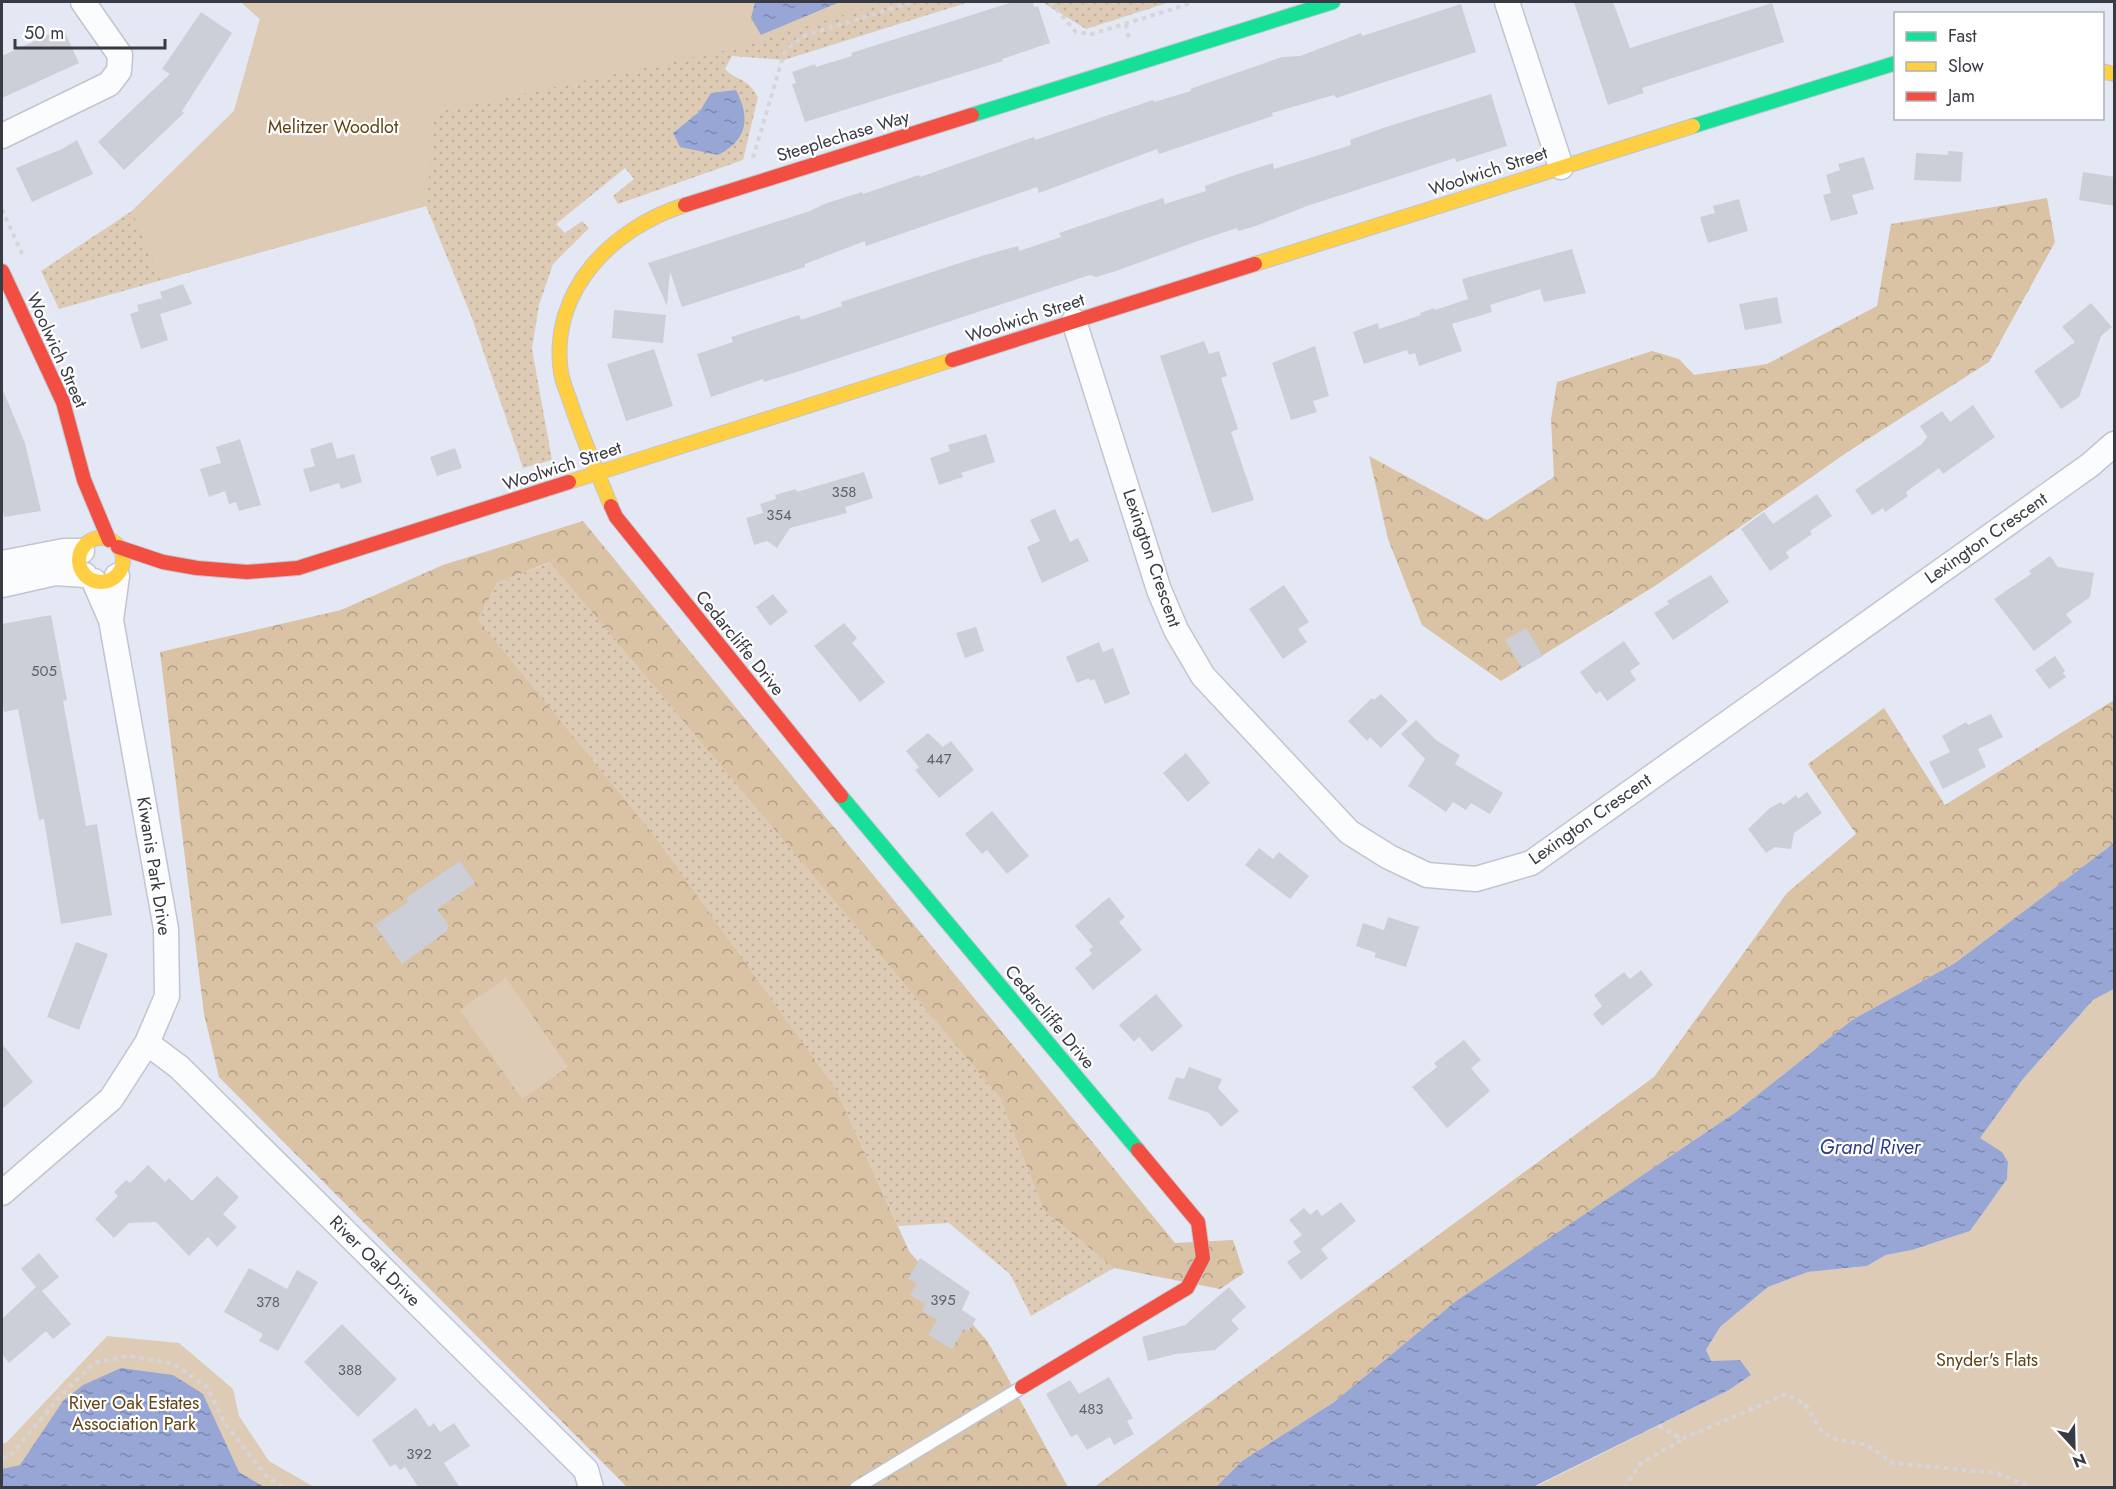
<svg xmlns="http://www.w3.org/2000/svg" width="2116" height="1489" font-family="Jost,sans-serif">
<defs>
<pattern id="grass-dots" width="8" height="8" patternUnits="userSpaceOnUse" patternTransform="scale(1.5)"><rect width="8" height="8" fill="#decbb6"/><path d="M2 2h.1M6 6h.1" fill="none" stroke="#bfaf9e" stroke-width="1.8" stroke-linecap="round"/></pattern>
<pattern id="forest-crowns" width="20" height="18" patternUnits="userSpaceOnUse" patternTransform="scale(1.5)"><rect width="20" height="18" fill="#dac2a5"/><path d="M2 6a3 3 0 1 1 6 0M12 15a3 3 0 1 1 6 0" fill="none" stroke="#b29f88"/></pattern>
<pattern id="water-ripples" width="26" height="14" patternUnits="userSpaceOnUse" patternTransform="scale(1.5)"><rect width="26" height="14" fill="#97a6d5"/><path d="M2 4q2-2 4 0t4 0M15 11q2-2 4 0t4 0" fill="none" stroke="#7c88ae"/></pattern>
</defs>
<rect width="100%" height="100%" fill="#e4e8f4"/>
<path fill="url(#grass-dots)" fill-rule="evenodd" d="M241,2H969L784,60L732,56L725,69C739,83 745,75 758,97L743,160L618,204L613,196L634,179L625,168L556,224L565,233L582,221L589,228L553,264L539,305L532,349L552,460L523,468L472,318L426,206L59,309L41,271L132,211L234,111L260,19ZM700,111L680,147L673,133Z
M1042,2H1170L1086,29Z
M551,562L1000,1098L1044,1211L1114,1268L1031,1316L1010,1274L949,1223L898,1226L837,1091L478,620L497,583Z"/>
<path fill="url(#forest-crowns)" d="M2047,198L2055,242L1989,362L1849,451L1658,584L1501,681L1422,625L1388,539L1369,456L1487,520L1554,477L1551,419L1557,382L1652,351L1679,359L1694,375L1767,364L1877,306L1891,224Z
M583,521L1175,1243L1233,1240L1244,1273L1220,1289L1114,1268L1044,1211L1000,1098L550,562L497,583L478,620L652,833L837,1091L909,1251L988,1342L1068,1487H627L219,1077L204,1014L160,652L341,610L443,565Z
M2114,700V843L1955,963L1852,1020L1736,1112L1456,1301L1334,1402L1242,1461L1216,1487L1093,1488L1654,1077L1787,893L1856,834L1808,764L1884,708L1945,805Z"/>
<path fill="#decbb6" d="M241,2H885L737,48L435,113L426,206L160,280L132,211L234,111L260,19Z
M506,978L568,1067L522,1099L460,1010Z
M2114,989V1487L1533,1488L1729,1390L1751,1375L1710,1361L1706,1350L1720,1327L1768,1287L1808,1272L1867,1266L1886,1255L1912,1250L1970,1231L2007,1178L2008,1162L1979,1139L2023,1079L2093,1000Z
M107,1336L179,1343L233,1389L239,1416L269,1461L314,1487H2V1444L7,1442Z"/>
<path fill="url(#water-ripples)" d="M755,2H840L761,35L751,18Z
M736,90C751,119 747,140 718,155L680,147L673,133L700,111L711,93Z
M2114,843V989L2093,1000L2023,1079L1980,1138L2002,1152L2008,1162L2007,1179L1970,1231L1912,1250L1886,1255L1867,1266L1808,1272L1768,1287L1720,1327L1706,1350L1711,1361L1740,1360L1751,1375L1729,1390L1533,1487H1216L1242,1461L1334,1402L1456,1301L1736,1112L1852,1020L1955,963Z
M121,1368L173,1375L203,1394L239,1472L264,1487H2V1469L20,1465L63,1401L83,1385Z"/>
<path fill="#cccfd8" d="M1013,2H1033L1034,7L1038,6L1050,43L1002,59L1003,61L805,122L792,84L796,83L792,72L815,64L816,67L852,56L851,53Z
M1574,2H1613L1630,48L1772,3L1784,42L1642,88L1644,93L1608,105Z
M1461,4L1476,52L1336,98L1334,95L1272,113L1273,116L1159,154L1157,149L1039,193L1037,187L866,246L865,241L805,264V267L682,307L670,271L667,306L648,263L810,211L824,204L862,192L863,194L919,175L920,177L1034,137L1035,140L1153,100L1154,102L1191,91L1190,89L1282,57L1300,56L1361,33L1362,36Z
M201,12L232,33L182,111L184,113L124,170L98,142L170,74L162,69Z
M63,28L79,63L2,98V56Z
M1491,94L1507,146L1456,162L1455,158L1307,206L1253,227L1238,231L1237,228L1198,241L1116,271L1096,277L1090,275L800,371L764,382L763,379L711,397L697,354L733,342L731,337L799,315L801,320L842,306L841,302L981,256L1018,246L1019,251L1061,237L1059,233L1163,198L1165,204L1206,191L1205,186L1232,176L1273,163L1274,169L1351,145L1350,140L1386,127Z
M77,140L93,174L32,202L16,168L62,149Z
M1948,151L1963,152L1961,182L1914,180L1916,153L1948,155Z
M1864,157L1874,189L1852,195L1858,214L1831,221L1823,195L1831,193L1826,175L1840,170L1838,164Z
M2083,172L2115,177V206L2079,200Z
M1739,199L1748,231L1708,243L1700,217L1715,213L1713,206Z
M1572,249L1586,293L1544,302L1540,289L1490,305L1492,312L1452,324L1462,351L1419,366L1415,353L1409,355L1407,350L1364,364L1353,332L1378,323L1379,329L1421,315L1420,313L1434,308L1435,310L1468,299L1462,279Z
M183,284L192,304L160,314L168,340L141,349L130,314L139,311L137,305L162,298L160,292Z
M1777,297L1782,323L1745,330L1739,304Z
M2091,303L2112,327L2101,336L2079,397L2061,409L2034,371L2075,342L2062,327Z
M614,310L666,315L663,343L612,338Z
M1204,341L1209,354L1219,351L1227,376L1221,378L1238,429L1231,432L1254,500L1212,513L1160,356Z
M1315,346L1329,396L1313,401L1317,412L1291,420L1272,363Z
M654,349L673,406L626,421L607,364Z
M2,388L25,443L41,511L4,517L2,503Z
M1973,405L1995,437L1943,474L1939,468L1906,492L1908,496L1885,512L1883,508L1872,515L1855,490L1922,444L1927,437L1920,426L1942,411L1950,422Z
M986,434L995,462L961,473L963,477L939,485L930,458L950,451L948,445Z
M240,439L261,505L239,511L236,502L229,504L225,491L209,497L200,469L221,463L216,447Z
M332,442L337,459L354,454L362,482L341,489L339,483L310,492L303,469L315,466L310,449Z
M455,448L462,468L437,476L430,457Z
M864,472L873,498L845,507L847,513L790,528L777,548L767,541L754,545L746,518L763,513L760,504L776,499L775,495L796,489L797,492Z
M1817,494L1832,516L1810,531L1812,534L1786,552L1789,558L1770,571L1741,529L1764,512L1773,524Z
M1055,509L1070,542L1078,538L1089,561L1042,583L1027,547L1040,541L1030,520Z
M2050,556L2058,567L2094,573L2090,597L2066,614L2072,622L2034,651L1994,599L2031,574L2029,571Z
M1711,575L1729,602L1673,640L1654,613L1669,604L1667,601Z
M1284,585L1309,622L1298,629L1307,642L1283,659L1249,609Z
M773,594L788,612L770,626L756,607Z
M51,615L67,700L63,701L86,826L97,824L112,915L61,924L44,819L39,820L18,709L4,712L2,697V624Z
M844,623L857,638L852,643L885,682L860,702L814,646Z
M976,627L984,651L965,658L956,633Z
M1526,628L1543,656L1522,668L1505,640Z
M1624,641L1640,664L1630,671L1636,680L1607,701L1600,691L1596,694L1580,672Z
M1099,642L1103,652L1113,648L1130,694L1105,704L1094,679L1090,681L1089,678L1077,683L1066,657Z
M2055,656L2065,671L2063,673L2066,677L2049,689L2035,670Z
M1381,694L1408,721L1381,748L1370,737L1367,741L1348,721L1372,698L1374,700Z
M1991,714L2003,737L1978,749L1986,767L1943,789L1929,762L1950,752L1942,736L1966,722L1968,725Z
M1416,720L1436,740L1460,755L1455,764L1503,793L1490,814L1471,803L1466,810L1453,802L1446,812L1408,786L1425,759L1401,734Z
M928,733L943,747L951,741L974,770L939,798L915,770L919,767L906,751Z
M1186,753L1210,783L1188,802L1163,773Z
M1807,792L1822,813L1794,833L1791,849L1775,847L1766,853L1748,829L1770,808L1781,802L1783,805L1796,795L1798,799Z
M992,811L1029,856L1007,874L987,850L982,854L965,834Z
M1259,848L1273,859L1279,852L1309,876L1290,899L1245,865Z
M460,861L475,883L437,909L448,925L447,931L402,964L375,925L408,902L406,898Z
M1109,897L1125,917L1119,922L1142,950L1093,990L1075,968L1092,954L1089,950L1093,947L1075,926Z
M1388,917L1419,927L1406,967L1374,957L1376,953L1356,946L1363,923L1384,930Z
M76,942L108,954L79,1030L47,1017Z
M1641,970L1653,985L1602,1026L1593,1014L1602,1006L1594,995L1624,972L1630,979Z
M1156,994L1183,1026L1152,1052L1139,1037L1134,1042L1119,1025Z
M1464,1040L1481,1060L1471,1068L1490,1091L1447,1128L1412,1087L1437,1067L1434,1063Z
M2,1044L33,1082L2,1109Z
M1189,1067L1222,1079L1218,1088L1239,1111L1221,1127L1209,1113L1168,1099L1176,1077L1184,1079Z
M148,1165L165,1182L169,1178L192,1201L217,1176L239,1197L223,1214L237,1227L217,1247L208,1237L189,1256L156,1222L129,1223L114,1238L95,1219L118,1196L114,1192L126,1180L130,1183Z
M1341,1202L1356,1221L1321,1249L1328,1258L1301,1280L1287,1262L1301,1252L1293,1242L1302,1235L1289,1220L1304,1208L1310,1215L1317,1209L1322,1216Z
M39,1253L59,1277L42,1291L71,1324L53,1339L46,1331L9,1363L2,1354V1319L36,1287L21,1269Z
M920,1258L970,1292L962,1310L976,1319L968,1332L964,1329L952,1349L928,1335L937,1320L922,1311L925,1304L910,1295L917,1284L908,1279Z
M249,1268L287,1289L297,1270L318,1282L278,1351L259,1341L263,1334L224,1312Z
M1229,1287L1246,1307L1231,1320L1239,1329L1215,1350L1176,1354L1148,1361L1142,1337L1185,1325Z
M342,1324L397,1379L358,1417L304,1362Z
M1109,1377L1133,1418L1127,1421L1134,1434L1114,1445L1110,1437L1087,1450L1077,1434L1071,1437L1046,1394L1070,1380L1079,1394Z
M416,1408L429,1427L434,1423L440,1432L454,1423L470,1446L444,1463L460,1488H419L405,1467L400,1470L395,1464L390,1467L372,1440Z"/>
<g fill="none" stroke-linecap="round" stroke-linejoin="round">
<g stroke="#c2c5cf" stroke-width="15">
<path id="lane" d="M856,1488L1021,1388"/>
</g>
<g stroke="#c2c5cf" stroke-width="27">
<path id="street" d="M1507,2L1561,167
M2,136L109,84L119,71L120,55L83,2
M1074,321L1159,590L1176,630L1203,676L1349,832L1389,857L1427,875L1476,879L1531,863L2090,465L2114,444
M2,563L64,551H82
M2,585L55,573L85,575
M111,620L117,576
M147,1043L179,1067L586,1470L591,1488
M2,1193L111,1099L147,1043L167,996L166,929L111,620L94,581"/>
</g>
<g stroke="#c2c5cf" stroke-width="16">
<path id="fast" d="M972,115L1333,2
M1693,126L1896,63
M841,796L1138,1150"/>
</g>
<g stroke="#c2c5cf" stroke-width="16">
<path id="slow" d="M2102,71L2114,74
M1255,264L1693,126
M569,482L952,360
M611,506C597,472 583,439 571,404C568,394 563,384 561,373C549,291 612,228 685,205
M79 560a22 22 0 1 1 44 0a22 22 0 1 1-44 0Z"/>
</g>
<g stroke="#c2c5cf" stroke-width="16">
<path id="jam" d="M685,205L972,115
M2,271L63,402L84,480L109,540
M952,360L1255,264
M611,506L616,517L841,796
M118,547L163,562L197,568L247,572L298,568L569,482
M1022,1387L1187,1288L1203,1258L1198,1222L1138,1150"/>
</g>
<path stroke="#d6d6da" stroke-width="4" stroke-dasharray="4.5 4.5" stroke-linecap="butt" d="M1050,2L1076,32L1092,34L1186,5L1190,2
M1126,24L1129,39
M753,158L785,50L806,35L913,2
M2,209L22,254
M1659,1426L1682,1439L1786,1394L1805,1404L1822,1432L1835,1439L1867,1445L1893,1463L1996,1473L2033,1488
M2,1458L11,1455L61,1395L94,1363L128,1356L174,1364L207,1387L225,1424L268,1478L285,1488
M1624,1488L1640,1464L1681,1440"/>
<use href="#lane" stroke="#fbfcfd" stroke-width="12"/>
<use href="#street" stroke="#fbfcfd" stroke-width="24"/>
<use href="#fast" stroke="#16e098" stroke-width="14"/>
<use href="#slow" stroke="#ffcf43" stroke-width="14"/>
<use href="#jam" stroke="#f24e42" stroke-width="14"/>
</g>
<g text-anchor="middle" stroke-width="4.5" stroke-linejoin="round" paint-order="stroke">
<g font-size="15" fill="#5f626a">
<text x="844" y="497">358</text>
<text x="779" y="520">354</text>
<text x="44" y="676">505</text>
<text x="939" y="764">447</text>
<text x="943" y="1305">395</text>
<text x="268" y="1307">378</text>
<text x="350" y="1375">388</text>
<text x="1091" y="1414">483</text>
<text x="419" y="1459">392</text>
</g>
<g font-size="18" fill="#634313" stroke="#fff">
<text x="333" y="133">Melitzer Woodlot</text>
<text x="1987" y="1366">Snyder's Flats</text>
<text x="134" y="1409">River Oak Estates<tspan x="134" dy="21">Association Park</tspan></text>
</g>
<g font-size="18" fill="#383b43" stroke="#fff">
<text transform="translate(843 136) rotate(-17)" y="6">Steeplechase Way</text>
<text transform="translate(1488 171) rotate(-18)" y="6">Woolwich Street</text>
<text transform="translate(1025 318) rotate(-18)" y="6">Woolwich Street</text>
<text transform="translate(57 350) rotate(66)" y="6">Woolwich Street</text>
<text transform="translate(562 466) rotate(-18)" y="6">Woolwich Street</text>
<text transform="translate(1986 538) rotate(-35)" y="6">Lexington Crescent</text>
<text transform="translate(1152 558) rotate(71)" y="6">Lexington Crescent</text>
<text transform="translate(740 643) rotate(51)" y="6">Cedarcliffe Drive</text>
<text transform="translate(1590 819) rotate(-35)" y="6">Lexington Crescent</text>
<text transform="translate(154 866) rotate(81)" y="6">Kiwanis Park Drive</text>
<text transform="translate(1050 1017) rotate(50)" y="6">Cedarcliffe Drive</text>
<text transform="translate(375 1261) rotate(45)" y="6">River Oak Drive</text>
</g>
<g font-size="20" font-style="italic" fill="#2b3b86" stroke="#fff">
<text x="1870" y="1154">Grand River</text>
</g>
</g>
<rect width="2116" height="1489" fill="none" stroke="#383b43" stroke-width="6"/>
<rect x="1894" y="12" width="210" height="108" fill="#ffffff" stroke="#afb1b4" stroke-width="1.5"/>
<rect x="1906" y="32" width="30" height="9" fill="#16e098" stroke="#afb1b4" stroke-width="1.5"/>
<text x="1948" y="42" font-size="18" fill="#383b43">Fast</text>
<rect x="1906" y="62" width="30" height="9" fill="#ffcf43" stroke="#afb1b4" stroke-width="1.5"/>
<text x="1948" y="72" font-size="18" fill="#383b43">Slow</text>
<rect x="1906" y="92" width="30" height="9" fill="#f24e42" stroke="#afb1b4" stroke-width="1.5"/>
<text x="1948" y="102" font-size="18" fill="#383b43">Jam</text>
<g transform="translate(2074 1447) rotate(158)" stroke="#ffffff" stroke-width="4.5" paint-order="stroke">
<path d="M0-4.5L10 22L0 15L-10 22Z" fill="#383b43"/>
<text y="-9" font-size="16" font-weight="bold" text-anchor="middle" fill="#383b43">N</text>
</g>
<path d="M15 39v9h150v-9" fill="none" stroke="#383b43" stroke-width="3"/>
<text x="24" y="39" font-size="18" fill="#383b43" stroke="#ffffff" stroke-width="4.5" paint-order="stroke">50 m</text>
</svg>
